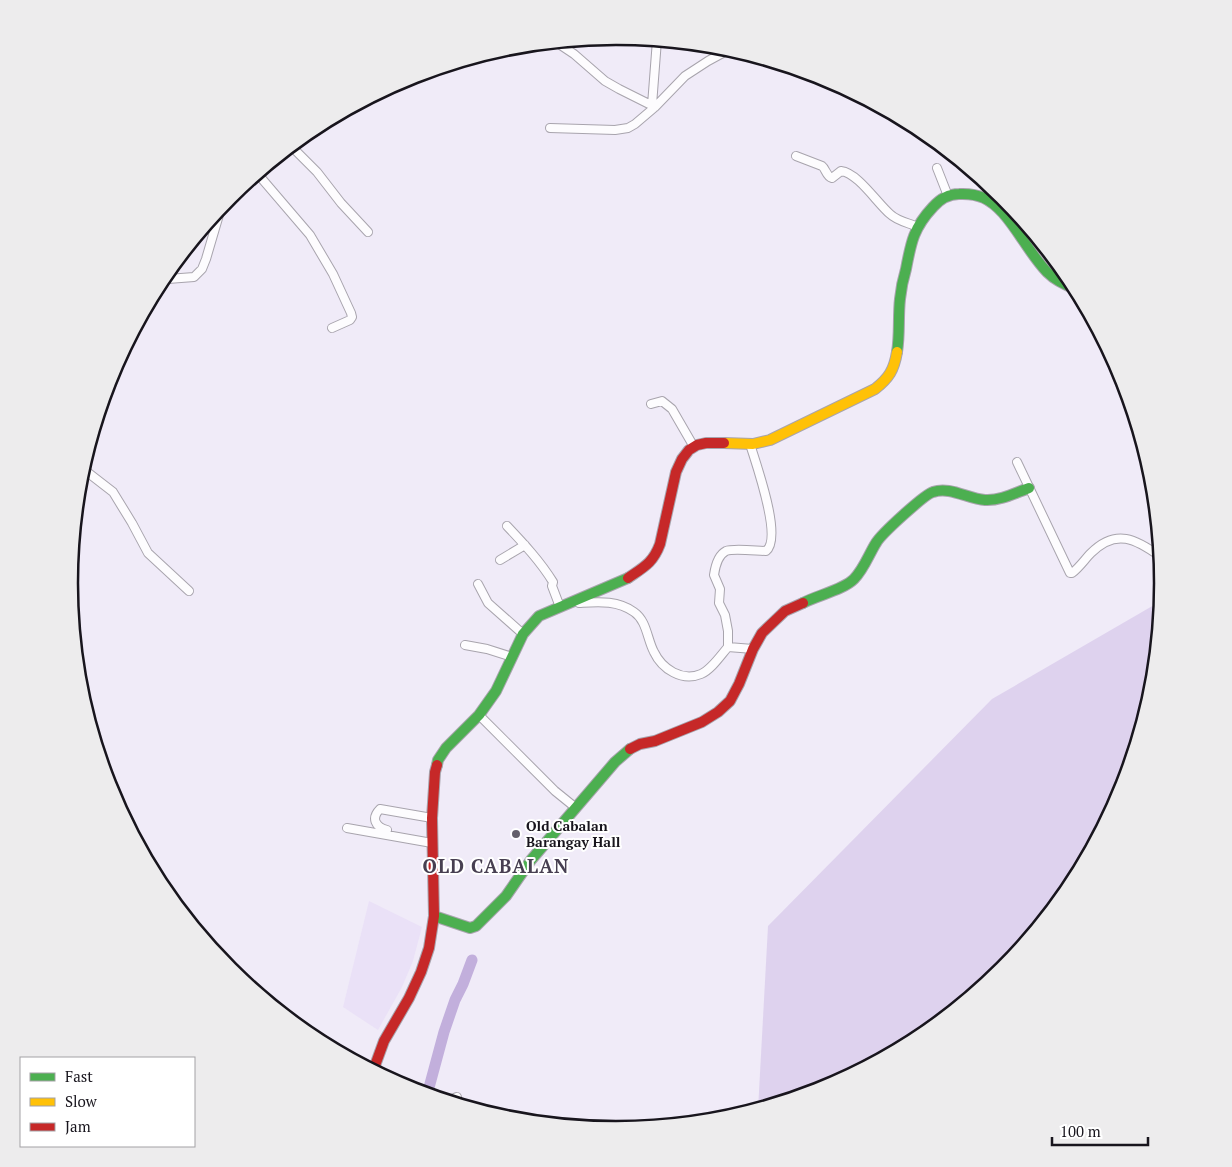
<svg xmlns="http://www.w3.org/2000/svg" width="1232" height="1167" font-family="'PT Serif',serif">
<rect width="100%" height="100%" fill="#f0ebf8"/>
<path fill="#eae1f7" d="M369,901L422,927L413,961L402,987L378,1030L343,1007Z"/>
<path fill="#ded2ee" d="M1161,601L1153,691L1121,793L1071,888L1003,971L920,1039L825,1089L758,1110L768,926L992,699Z"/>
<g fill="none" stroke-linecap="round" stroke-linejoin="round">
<path stroke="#c2afdc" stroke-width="11" d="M427,1095L444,1032L455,1000L463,984L472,960"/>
<g stroke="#a8a4ad" stroke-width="10">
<path id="street" d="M556,42L574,54L605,81L619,89L655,107
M652,105L657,40
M550,128L615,130L628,128L635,124L655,107L685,76L708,61L730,49
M291,146L317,172L341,203L368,232
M796,156L822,166C826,169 826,176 832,178L841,171C858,173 877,203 890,214C897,221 909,223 918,227
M937,168L948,196
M257,173L310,235L333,274L351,313L352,317L350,320L332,328
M162,278L168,279L194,277L202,269L206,259L221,208L224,203
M651,404L662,401L672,409L694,447
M1017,462L1070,573H1072C1079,568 1085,559 1091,553C1116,528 1136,539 1161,557
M82,468L113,492L132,523L148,553L189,591
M507,526C524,544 540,561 553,582L552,586L560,607
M500,560L525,545
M478,584L488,603L523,634
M579,603C598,602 617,600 634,612C647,621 647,639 654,652C662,669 682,682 701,674C711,670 721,655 728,647V631L725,615L719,603L720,589L714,575C715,568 718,555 726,551C733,548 758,551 766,551C783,538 756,464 750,444
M465,645L487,649L512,657
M728,647L753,649
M479,715L555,791L576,808
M347,828L432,843
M387,830C375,827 371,818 380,809L432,818
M447,1101L457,1097"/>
</g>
<g stroke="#a8a4ad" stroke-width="12">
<path id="fast" d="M897,352C900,335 898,316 900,299C901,289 903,279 906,269C911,242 914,227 933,207C940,199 949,194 959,194C979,193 990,199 1003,213C1019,231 1030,254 1047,272C1055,280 1065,285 1076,289
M803,603C818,595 843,590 854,579C864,569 869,554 876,543C881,534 925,494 933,492C950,486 968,499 985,500C1000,501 1015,493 1029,488
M437,765L438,760L446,748L479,715L496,691L523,634L539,616L628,578
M434,916L470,928L476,926L506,896L531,860L615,762L630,749"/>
</g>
<g stroke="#a8a4ad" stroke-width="12">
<path id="slow" d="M724,443L753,444L770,440L875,389C889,378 894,370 897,352"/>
</g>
<g stroke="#a8a4ad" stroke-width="12">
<path id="jam" d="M628,578C644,567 653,563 660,544L676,472L682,459L689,450L697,445L706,443H724
M630,749L640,744L655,741L702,722L718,712L730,701L739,684L753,649L762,633L785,611L803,603
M373,1071L384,1041L409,998L421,972L429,948L434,916L432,818L435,772L437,765"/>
</g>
<use href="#street" stroke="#fdfcfe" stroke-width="8"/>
<use href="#fast" stroke="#4caf50" stroke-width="10"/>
<use href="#slow" stroke="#ffc107" stroke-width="10"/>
<use href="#jam" stroke="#c62828" stroke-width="10"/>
</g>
<circle fill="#64606a" stroke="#fff" stroke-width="2" cx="516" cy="834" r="5"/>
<g text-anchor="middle" stroke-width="4" stroke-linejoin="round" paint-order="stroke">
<g font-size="14" font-weight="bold" fill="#18151d" stroke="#fff" text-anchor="start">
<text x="526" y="831">Old Cabalan<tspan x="526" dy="16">Barangay Hall</tspan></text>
</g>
<g font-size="19" font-weight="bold" letter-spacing="1" fill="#473f51" stroke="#fff">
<text x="496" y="873">OLD CABALAN</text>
</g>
</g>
<path d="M0 0H1232V1167H0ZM78 583a538 538 0 1 1 1076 0a538 538 0 1 1-1076 0Z" fill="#edeced" fill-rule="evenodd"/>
<path fill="none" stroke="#18151d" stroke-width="2.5" d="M78 583a538 538 0 1 1 1076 0a538 538 0 1 1-1076 0Z"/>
<rect x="20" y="1057" width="175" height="90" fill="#ffffff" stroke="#a3a1a5"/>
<rect x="30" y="1073" width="25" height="8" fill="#4caf50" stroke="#a3a1a5"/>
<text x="65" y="1082" font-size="15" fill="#18151d">Fast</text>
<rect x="30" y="1098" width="25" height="8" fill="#ffc107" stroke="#a3a1a5"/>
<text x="65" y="1107" font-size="15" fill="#18151d">Slow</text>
<rect x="30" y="1123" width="25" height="8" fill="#c62828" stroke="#a3a1a5"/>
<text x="65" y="1132" font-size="15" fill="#18151d">Jam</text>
<path d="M1052 1137v8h96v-8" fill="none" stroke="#18151d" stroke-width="2.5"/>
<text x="1060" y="1137" font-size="15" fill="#18151d" stroke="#ffffff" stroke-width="4" paint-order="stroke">100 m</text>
</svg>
